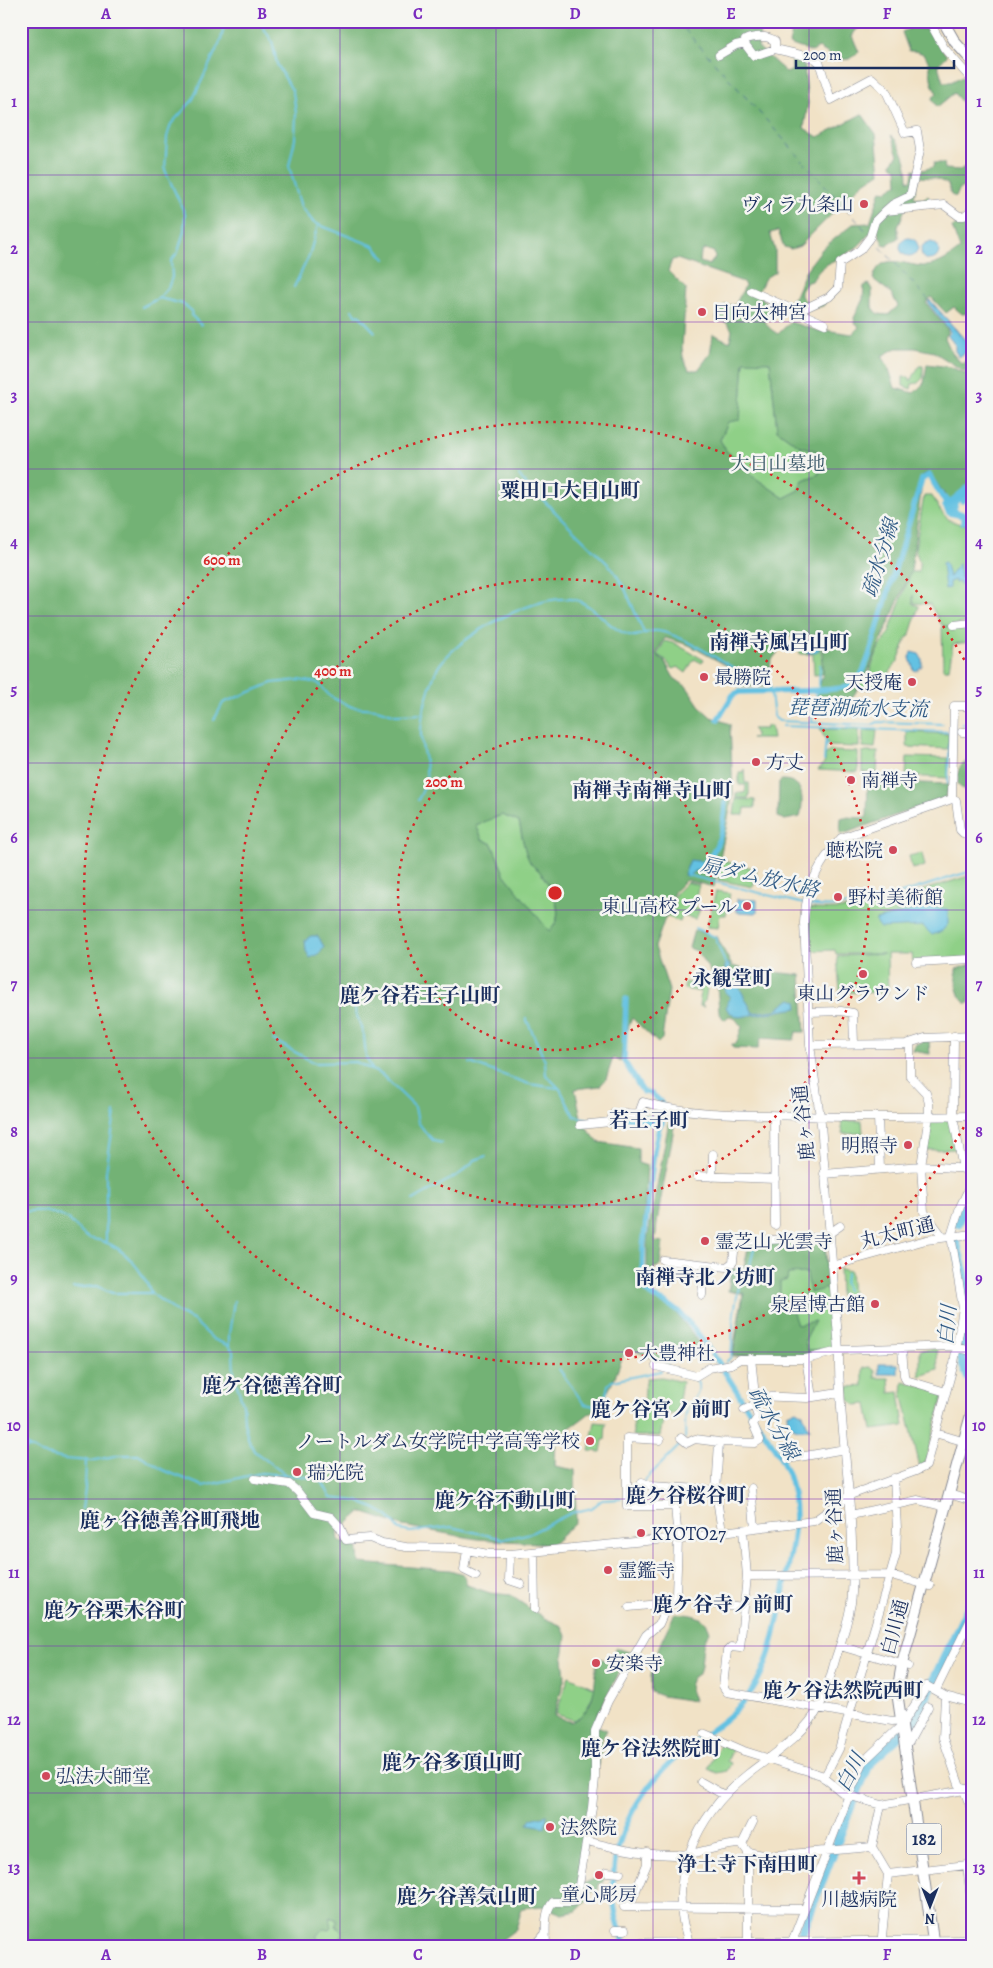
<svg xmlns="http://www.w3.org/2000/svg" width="993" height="1968" font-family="Alegreya,'Noto Serif JP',serif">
<rect width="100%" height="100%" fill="#f6f6f2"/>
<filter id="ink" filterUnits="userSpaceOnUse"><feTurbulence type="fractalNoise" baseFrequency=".02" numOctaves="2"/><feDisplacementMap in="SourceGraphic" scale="10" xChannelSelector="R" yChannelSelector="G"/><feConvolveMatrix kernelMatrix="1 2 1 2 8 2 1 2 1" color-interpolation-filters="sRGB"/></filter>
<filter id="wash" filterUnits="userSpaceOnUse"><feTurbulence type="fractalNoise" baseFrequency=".0096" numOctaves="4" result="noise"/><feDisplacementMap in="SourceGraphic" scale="20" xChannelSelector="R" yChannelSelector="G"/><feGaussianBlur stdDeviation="1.12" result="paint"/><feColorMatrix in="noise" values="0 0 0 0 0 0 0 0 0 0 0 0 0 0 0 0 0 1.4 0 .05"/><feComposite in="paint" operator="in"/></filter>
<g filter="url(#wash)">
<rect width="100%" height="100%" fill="#f1e2c6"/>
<path fill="#8fd087" stroke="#558072" d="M744,360L770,362L777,430L800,446L817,451L822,463L819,474L803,480L798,491L784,498L751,475L744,463L727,452L720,440L728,421L740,419Z
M919,366H923V378L918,383L912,384L911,389L903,386V377H909L911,381Z
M924,496H932C943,516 947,524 972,525V621L947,627L941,624L930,604L914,603L913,595V604L919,606L909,637H907L898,661L887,676L871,689L856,688L857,683L868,676L878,650L888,635L911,572H918L920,564L915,549Z
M970,624L971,642L953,644L949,669H943L942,626L955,628Z
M802,640H820L823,674L814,675L813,654H800L799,643Z
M665,641L676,644L704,660L702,663L694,659L686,673L678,667L672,669L666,660L657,655Z
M766,726H771L773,739H751L755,737V732L752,729H766Z
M820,729L859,730V747L829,746Z
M863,730L877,731L875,748L863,747Z
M907,732L949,734L948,749L907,747Z
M830,751L858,752V772L818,770L825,762V755Z
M862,752H878L877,773L862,772Z
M907,757L948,758V778L906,776Z
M744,769L745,783H749V798H736V793H745L746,785H739V772H743Z
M736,799L755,800V808H745L744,815H734Z
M502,815L519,822C522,834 524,854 532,864C534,867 538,869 540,872C552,888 568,917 548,932L504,874L492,844L482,839L476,825Z
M854,836L855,857L840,858V849L837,847L842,840Z
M922,853L925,866L912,869L909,856Z
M723,861L757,869L753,887L718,880Z
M972,875V959L913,962L912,954H887L888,993L840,992L837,956L884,954H836L835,950L807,951V908C860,916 920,890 972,875Z
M687,882L699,885L693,906L700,909L696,919L682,916L680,922L666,916L676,893Z
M716,891L730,893L726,915H720L718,928L707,927Z
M685,982L704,986L707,989L705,1001L702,1004L704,1007L699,1006L701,992L684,989Z
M951,1120L956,1149L925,1150L930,1121Z
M841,1121H862L863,1133L843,1134Z
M825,1240L833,1350L791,1357L732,1356L743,1294L728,1291L731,1269L744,1267L749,1244Z
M839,1269L850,1271L852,1295L840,1296Z
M937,1349L938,1370L920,1376V1350Z
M870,1367L875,1371V1378H889L890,1393L899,1392L904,1426L872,1430L867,1404L856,1405L850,1400L848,1387L863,1386V1368Z
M662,1377L682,1382L677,1413L664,1415L660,1436H633V1413L644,1412L645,1388L647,1378Z
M903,1381L938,1391L943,1397L925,1463L920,1467L902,1393Z
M595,1422L606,1423L605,1440H603L601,1452L589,1451Z
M569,1676L596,1689L583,1716L573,1720L556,1714Z
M720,1744L732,1750L727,1761L731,1763L727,1771L717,1773L708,1769Z
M330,1917L337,1920L342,1932L340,1938L334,1942L321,1943L316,1937L323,1928L328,1930Z"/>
<path fill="#73b274" stroke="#477069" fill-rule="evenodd" d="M21,21H744L747,25L761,21L758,47L787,73L792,70L791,56L803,57L808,103L804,128L818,137L862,114L876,134L880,173L864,182L800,246L791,249L784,247L778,231L770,233L775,250V272L765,278L757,294C787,315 747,316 778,334L790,322L823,332L825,330L852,334L859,327L855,323L854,318L863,299L864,286L869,284L872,290V306L878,314L888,315L898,306L891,293L873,279C881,249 906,267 926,266C939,265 950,257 960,249L952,227L962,224L972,230V313L962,314L954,307L946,313L931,297L926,303L948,330L945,338L952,353L962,364L969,358L972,373L962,370L934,352L915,348H896L882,356L888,366L895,388L914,393L924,383L927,364L950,367L972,376V479L970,484L949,501L929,472L923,475L911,571L867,674L852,698L816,697L823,674V635H791L771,661L767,686H739L735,670L689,645L665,638L656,654L665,662L674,678L687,687L701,708L711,717L730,724L733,794L714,887L686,880L674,892L655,947L669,990L662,1039L658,1043L632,1018L624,1039L620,1062L613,1058L606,1079L600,1086L575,1089L582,1122L598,1142L638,1148V1163L647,1166L640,1287L672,1308L703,1347L669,1357L668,1365L626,1347C618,1369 610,1397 591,1412C580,1421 568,1429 556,1437L555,1466L575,1470L576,1522L553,1544L477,1539L403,1526L361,1512L338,1532L339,1541L345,1543L357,1541L359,1563L450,1570L463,1574L467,1585L490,1593L510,1595L544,1618L562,1626L566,1636L563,1658L565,1677L554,1716L571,1722C598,1709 594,1684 597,1658L611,1661L615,1648L630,1652L598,1713L595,1725L607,1730L601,1741L602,1752L594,1777L578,1886L604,1875V1882L599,1884L598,1890L590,1892L587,1901L577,1911L562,1914L542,1906L522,1908L516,1929L492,1947H21ZM705,249L714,252L715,258L709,265L700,262L701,252ZM677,259L743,282L745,286L735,305H724L716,318L727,323L732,330L730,342L713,334L710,354L698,370H689L683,357L682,347L686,289L668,271L672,260ZM744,361L770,362L777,430L800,446L817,451L822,463L819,474L803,480L798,491L784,498L751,475L744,463L727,452L720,440L728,422L740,420ZM502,815L519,822C522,834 524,853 531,864C534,867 538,869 540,872C552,887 568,917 549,931L504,874L492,844L482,839L476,825ZM330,1917L337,1920L336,1926L342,1932L340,1938L334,1942L321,1943L316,1936L323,1929L329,1930L332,1927Z
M771,21H872L856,30L852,36L859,52L849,59L838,60L819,48L812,52L789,44L793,28L772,25Z
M913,27L920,29H927L947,56L938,65L943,82H951L962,76L972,88V115L954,93L937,107L932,99L937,93C924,78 939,50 909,51L902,32Z
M891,135C903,147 908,163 908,180L911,181L914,169L919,171L933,167L934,163H944L945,169L960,170L972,162V182H969L959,190L956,197L951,195L948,184L934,178L918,177L914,197L923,199L927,196L929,197V200L906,206L898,227V238L887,245L883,244L877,229C864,236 864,243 854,249C836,262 823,261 812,281L807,282L801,291V296L807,302H826L823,306L807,310L788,302L795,296L806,270L822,249L853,224L870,223L881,190L887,191L898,184L897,168L891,164L898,155Z
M968,761H972V793H968L958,785C958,774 956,766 968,761Z
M782,780C804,780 804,799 800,817L785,820L778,817L779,782Z
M868,781L949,784L946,797L843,834L840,833L841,818L844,817L865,818L867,816Z
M694,930L717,937L732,966L743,969L801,975L805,1032H796L794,1040L761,1038L758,1049L733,1048L732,1044H736L742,1027L734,1017L729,1016L724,1020L719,1012L717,982L697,951L689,948Z
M972,964V997L969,998V1003H965C955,994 956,981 956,969Z
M923,1041H929L930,1054L913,1051L915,1045Z
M671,1110L676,1112C671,1155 659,1197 655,1241L663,1242L660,1266L654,1268L653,1278L657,1280L654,1290L647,1282V1240Z
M824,1240L828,1288L810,1293L807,1273L788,1274L787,1280L780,1282V1301H789L797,1325L815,1321L805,1340L807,1350L823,1349L824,1351L791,1356L733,1355L744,1293L729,1291L732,1269L744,1268L749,1245Z
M675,1613C690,1615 706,1614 710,1632C699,1644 704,1659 699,1674L692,1678L689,1686L694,1701L662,1696L651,1692C648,1663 663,1638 675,1613Z"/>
<path fill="#63c1e2" stroke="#3f78a0" d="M900 247a9 9 0 1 1 18 0a9 9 0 1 1-18 0Z
M921 251a9 9 0 1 1 18 0a9 9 0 1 1-18 0Z
M930,300L972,348V361L966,352L959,357L955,351V345L948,336L950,331L928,303Z
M945,562L949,577L959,563L961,578L965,573L969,572L972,591L969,590L965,583L960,585L959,582L955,583V580L949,582V588L945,589L942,563Z
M801,641H818L819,650C813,654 807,654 802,648Z
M911,652L919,654L922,659V666L916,671L914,670L910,658Z
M690,860L705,862L707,863L688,876L684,875Z
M737,899L757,900V913L737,912Z
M929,906L948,910V924L942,931L932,935L923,926L880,928L876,923V920Z
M311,936H318L324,947L320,953L310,958L306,951L305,940Z
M725,963L729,964L731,980L737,983L753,1013L776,1010L791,999L797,1001L798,1008L739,1017L729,1012L726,1007L730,997L725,992Z
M879,1364H898V1374H879Z
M796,1410L803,1414L808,1427L811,1429H797L788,1424L787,1414Z
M547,1815L545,1827L528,1824L531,1819Z"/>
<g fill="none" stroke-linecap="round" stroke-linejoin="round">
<path stroke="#63c1e2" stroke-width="2" d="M259,21L272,41L277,64L293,92L296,113L295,139L289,166L301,207L314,223L374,246L385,259
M294,287L309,256L318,225
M159,298L183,304L192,311L191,315L201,325
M142,307L159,298L168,288L172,277L171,261L178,252L184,231L185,214L165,170L167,137L171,124L192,101L221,40L225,21
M352,310L357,316
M359,315L375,332
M519,475L530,490L537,494L612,568L625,589L644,633
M970,494L972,496
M507,500L526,485
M214,720L223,703L272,683L299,680L318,683L331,697L352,707L377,709L396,715L424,714
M812,722V707L819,687L820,665
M962,724H972
M783,726L950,732L948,783
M824,761L826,738
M418,800C421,794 424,788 426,782C429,766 420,747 421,730C422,712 429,688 436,671C451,639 544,587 579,601C597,608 609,629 629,635C639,639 648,629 658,631C683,635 713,657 736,669L740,678L767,683L770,686L774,717L779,721L872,725L878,722L943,724
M687,875L804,904
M808,905C859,913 922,885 972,871
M695,928L715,937L725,963
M353,1004L364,1036L366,1057L372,1069
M526,1018L545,1061L546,1075L560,1089L574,1116L595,1120
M273,1040L315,1063L356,1062L382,1075L415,1107L418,1122L426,1133L434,1141L442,1143
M470,1063L529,1084L558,1088
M413,1200L461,1173L475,1160L486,1156
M21,1213C35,1208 58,1212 70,1221C76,1226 80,1233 87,1237C92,1240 97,1239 102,1241C125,1248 143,1271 151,1293
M106,1243V1172L115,1112
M847,1273L844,1282L847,1290
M73,1288L97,1286L112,1293H151L178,1313L193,1320L213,1339L229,1346L233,1351L234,1376L243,1404L244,1422L248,1438L254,1451L286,1475
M229,1346V1334L234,1301
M726,1362L731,1357L734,1312L740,1281L751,1261L755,1244
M559,1369L584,1404L595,1406L605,1400L608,1385L612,1381L661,1371
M685,1438C686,1430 684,1421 686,1414C688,1400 706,1394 695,1378
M21,1442L41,1454L65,1459L91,1461L119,1455H140L163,1470L203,1486L261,1473L301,1476L317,1479L323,1483L331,1498L357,1501L376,1509L388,1516L400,1530L410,1532L451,1527L504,1539L531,1533L571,1513L592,1508L602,1500L621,1499
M21,1450L29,1448
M644,1481L683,1442
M630,1490L642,1485
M82,1509L85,1489L86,1460"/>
<path stroke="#63c1e2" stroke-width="5.5" d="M946,498L949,503L971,485L972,481
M963,501L966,498L972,501
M945,506L949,513L963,516V522L968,520L965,515L952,510L955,506
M718,719L733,695L739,692C759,691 838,693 851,685C861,680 865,667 869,656L922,479L929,475L948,507L972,491
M700,866C720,851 724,826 725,803
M626,1947C595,1875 622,1804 680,1754C705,1732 730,1722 750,1693C772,1664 779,1614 786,1578C793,1540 801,1513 788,1474C779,1451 763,1431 749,1411C728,1377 707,1341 679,1312C667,1300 650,1300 642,1286L643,1248L654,1151L663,1109L661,1102L651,1093L643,1092L624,1061L626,999"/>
<path stroke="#63c1e2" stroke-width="10" d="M627,1116L660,1122
M958,1223L970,1193
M955,1240C960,1261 968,1283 969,1304C970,1337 950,1347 972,1382
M796,1947L853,1800L870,1762L914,1722L972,1601"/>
<path stroke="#315b86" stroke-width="1" stroke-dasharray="6 5" stroke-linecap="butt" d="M677,21L867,232
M873,239L958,332"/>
</g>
</g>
<g filter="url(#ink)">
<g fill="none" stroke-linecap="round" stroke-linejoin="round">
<g stroke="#868892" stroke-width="9">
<path id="minor" d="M929,21L944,48L972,80
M775,49V41C767,35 753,36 745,40V44L754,56L775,49L814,58L819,62L831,100L872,78L886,91L905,133L917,131L920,150L910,196L893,204L885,211
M719,55L736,45L745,43
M751,291L825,324
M797,312L829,297L838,288L840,263L860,250L870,237L875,221L885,211L944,205L959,216H964L972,210
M954,625L972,623
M962,732H972
M952,799L956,800L960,830L963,833H972
M828,854L841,838L952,799L954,706H972
M916,962L972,959
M809,1012L841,1011L853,1013L854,1044
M954,1036L953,1116L963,1169
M910,1044V1076L926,1093L929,1103V1116L921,1166L924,1212L943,1237
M810,1045L906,1044L925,1038L972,1036
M774,1116L775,1225
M878,1117L880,1169
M580,1125L610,1122L614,1113L636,1115L639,1113L643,1102C692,1116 749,1114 799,1116C857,1118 914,1117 972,1116
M824,1174L921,1166L972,1169
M697,1176L775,1179
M712,1177L713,1154
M663,1260L727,1267L733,1262L735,1242L824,1237L840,1226
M832,1266L926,1240L972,1234
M702,1295L704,1265
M902,1349L904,1375L906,1380L946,1392
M806,1359L812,1397
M656,1366L696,1376L709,1368L731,1364L740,1359H806L843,1350L950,1346L972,1351
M755,1396L807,1398L839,1393
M744,1410L754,1405
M935,1433L969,1443
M681,1438L687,1443L695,1439L719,1442L755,1443L760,1440L753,1424L758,1417L754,1405L755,1396L751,1358
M719,1442L716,1492L722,1532
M788,1459L845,1449
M255,1479L289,1484L298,1492L314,1513L331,1517L340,1527L346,1540L370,1538L382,1543L406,1547L456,1548L488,1554H510L677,1538
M642,1482L651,1486L717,1490
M751,1488L755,1528
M949,1494L972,1501
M851,1515L918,1500L945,1507
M743,1530L747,1576L740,1648L731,1647L727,1651L723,1686L727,1692L892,1721L905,1720
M678,1540L722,1532L814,1521L850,1495L916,1471L926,1466L954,1363L963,1308L951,1236L960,1207L972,1182
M467,1550L464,1570L476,1576
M534,1552L535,1609
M510,1554L509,1580L521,1584
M747,1576L891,1575L930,1586
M702,1602L743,1608
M629,1607L670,1603
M840,1646L908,1666
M936,1690L972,1617
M945,1696L943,1738L960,1787L972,1791
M705,1734L744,1751L821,1775L844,1794L881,1805L964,1790L972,1811
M909,1742L928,1707
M824,1778L839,1749L896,1554L897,1528L894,1478
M701,1782L724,1795
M587,1841C617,1849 657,1858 689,1854C707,1851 724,1844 742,1844L748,1852L766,1856L872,1847
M742,1844L753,1822
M607,1872L620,1873
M888,1874L967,1865L972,1907
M624,1907L804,1909
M629,1907L647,1864V1852
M615,1930H625
M748,1942V1852
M631,1943L972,1940
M534,1947L545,1934
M546,1947C546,1934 543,1913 553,1902H572L579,1885L592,1808L595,1778V1731L608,1701L646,1635L659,1624L667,1606L676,1595L678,1540L675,1506H627V1438L660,1440
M691,1947C663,1883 697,1814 748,1774C771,1756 806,1734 819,1707C827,1692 831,1674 836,1657C842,1640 848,1621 851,1603C854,1583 852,1562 852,1542C850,1478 838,1414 839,1350L821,1124L810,1045L804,923C805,900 812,877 826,857
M790,1947L849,1795L864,1761L902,1725L927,1686L945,1696L968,1702L970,1704L972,1722
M881,1947L888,1874L872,1847L881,1805"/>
</g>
<g stroke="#868892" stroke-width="12">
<path id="major" d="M943,21L955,42L972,61
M934,1947L897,1692L902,1664L972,1411"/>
</g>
<use href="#minor" stroke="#fff" stroke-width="8"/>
<use href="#major" stroke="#fff" stroke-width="10"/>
</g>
</g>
<path fill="none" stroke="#7b2cbf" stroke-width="1" stroke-opacity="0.55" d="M184,21V1947M340,21V1947M496,21V1947M653,21V1947M809,21V1947M21,175H972M21,322H972M21,469H972M21,616H972M21,763H972M21,910H972M21,1058H972M21,1205H972M21,1352H972M21,1499H972M21,1646H972M21,1793H972"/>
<g fill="none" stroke="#d62828" stroke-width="2.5" stroke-dasharray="2.5 5">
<circle cx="555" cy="893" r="157"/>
<circle cx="555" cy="893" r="314"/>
<path d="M971 1114A471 471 0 1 1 971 672"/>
</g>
<g fill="#d1495b" stroke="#f6f6f2" stroke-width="2">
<circle cx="864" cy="204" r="5"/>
<circle cx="702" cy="312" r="5"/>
<circle cx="704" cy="677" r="5"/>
<circle cx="912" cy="682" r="5"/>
<circle cx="756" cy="762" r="5"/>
<circle cx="851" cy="780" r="5"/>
<circle cx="893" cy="850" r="5"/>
<circle cx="838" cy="897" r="5"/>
<circle cx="747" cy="906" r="5"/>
<circle cx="863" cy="974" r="5"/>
<circle cx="908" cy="1145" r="5"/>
<circle cx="705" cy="1241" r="5"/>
<circle cx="875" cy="1304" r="5"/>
<circle cx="629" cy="1353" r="5"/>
<circle cx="590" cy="1441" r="5"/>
<circle cx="297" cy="1472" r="5"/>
<circle cx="641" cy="1533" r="5"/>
<circle cx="608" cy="1570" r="5"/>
<circle cx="596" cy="1663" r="5"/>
<circle cx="46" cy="1776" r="5"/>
<circle cx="550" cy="1827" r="5"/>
<circle cx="599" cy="1875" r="5"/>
<path d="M856.5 1870.5h5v5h5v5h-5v5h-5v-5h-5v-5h5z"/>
</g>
<g text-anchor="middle" stroke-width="5" stroke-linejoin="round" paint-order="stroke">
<rect fill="#f6f6f2" stroke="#5d6b8a" stroke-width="1" x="906.5" y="1823.5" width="35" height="31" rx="4"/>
<g font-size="18" font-weight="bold" fill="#1b2f5e">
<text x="924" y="1845">182</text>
</g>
<g font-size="19" fill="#1b2f5e" stroke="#f6f6f2" text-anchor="start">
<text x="854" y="211" text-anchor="end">ヴィラ九条山</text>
<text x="712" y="319">日向太神宮</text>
<text x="714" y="684">最勝院</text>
<text x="902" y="689" text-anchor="end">天授庵</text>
<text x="766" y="769">方丈</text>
<text x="861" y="787">南禅寺</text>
<text x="883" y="857" text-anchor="end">聴松院</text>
<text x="848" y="904">野村美術館</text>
<text x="737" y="913" text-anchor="end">東山高校 プール</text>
<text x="863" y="1000" text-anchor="middle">東山グラウンド</text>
<text x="898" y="1152" text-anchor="end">明照寺</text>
<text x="715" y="1248">霊芝山 光雲寺</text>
<text x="865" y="1311" text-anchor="end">泉屋博古館</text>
<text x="639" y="1360">大豊神社</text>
<text x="580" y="1448" text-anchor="end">ノートルダム女学院中学高等学校</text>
<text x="307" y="1479">瑞光院</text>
<text x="651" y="1540">KYOTO27</text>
<text x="618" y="1577">霊鑑寺</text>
<text x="606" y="1670">安楽寺</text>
<text x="56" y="1783">弘法大師堂</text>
<text x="560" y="1834">法然院</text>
<text x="599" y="1901" text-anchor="middle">童心彫房</text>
<text x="859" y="1906" text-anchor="middle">川越病院</text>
</g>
<g font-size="19" fill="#385768" stroke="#f6f6f2">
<text x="778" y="470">大日山墓地</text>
</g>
<g font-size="19" fill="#1b2f5e" stroke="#f6f6f2">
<text transform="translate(803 1123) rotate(-96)" y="7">鹿ヶ谷通</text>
<text transform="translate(897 1232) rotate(-14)" y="7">丸太町通</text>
<text transform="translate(834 1526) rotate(-92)" y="7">鹿ヶ谷通</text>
<text transform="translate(894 1627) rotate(-75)" y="7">白川通</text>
</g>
<g font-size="20" font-weight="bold" fill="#1b2f5e" stroke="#f6f6f2">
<text x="570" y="497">粟田口大日山町</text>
<text x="779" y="649">南禅寺風呂山町</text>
<text x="652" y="797">南禅寺南禅寺山町</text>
<text x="732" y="985">永観堂町</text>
<text x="420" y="1002">鹿ケ谷若王子山町</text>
<text x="649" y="1127">若王子町</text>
<text x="705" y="1284">南禅寺北ノ坊町</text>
<text x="272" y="1392">鹿ケ谷徳善谷町</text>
<text x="661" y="1416">鹿ケ谷宮ノ前町</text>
<text x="686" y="1502">鹿ケ谷桜谷町</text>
<text x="505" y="1507">鹿ケ谷不動山町</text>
<text x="170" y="1527">鹿ヶ谷徳善谷町飛地</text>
<text x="723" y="1611">鹿ケ谷寺ノ前町</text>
<text x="114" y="1617">鹿ケ谷栗木谷町</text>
<text x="843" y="1697">鹿ケ谷法然院西町</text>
<text x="651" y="1755">鹿ケ谷法然院町</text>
<text x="452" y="1769">鹿ケ谷多頂山町</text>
<text x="747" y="1871">浄土寺下南田町</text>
<text x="467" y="1903">鹿ケ谷善気山町</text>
</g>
<g font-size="20" font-style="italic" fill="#315b86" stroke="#f6f6f2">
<text transform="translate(880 558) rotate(-73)" y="7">疏水分線</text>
<text transform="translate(858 708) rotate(1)" y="7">琵琶湖疏水支流</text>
<text transform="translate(760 877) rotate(13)" y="7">扇ダム放水路</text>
<text transform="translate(947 1325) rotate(-85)" y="7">白川</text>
<text transform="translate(774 1423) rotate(60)" y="7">疏水分線</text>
<text transform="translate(850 1772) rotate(-63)" y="7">白川</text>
</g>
</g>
<circle cx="555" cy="893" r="8" fill="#d62828" stroke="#f6f6f2" stroke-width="2.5"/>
<g font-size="15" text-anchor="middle" font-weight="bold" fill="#d62828" stroke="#f6f6f2" stroke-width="5" stroke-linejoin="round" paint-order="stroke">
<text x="222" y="565">600 m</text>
<text x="333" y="676">400 m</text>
<text x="444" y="787">200 m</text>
</g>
<rect width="993" height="1968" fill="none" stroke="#f6f6f2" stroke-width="55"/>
<g transform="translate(930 1906) rotate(180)" stroke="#f6f6f2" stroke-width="4" paint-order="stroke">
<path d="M0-4L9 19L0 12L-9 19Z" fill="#1b2f5e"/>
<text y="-8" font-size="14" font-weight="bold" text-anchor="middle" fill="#1b2f5e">N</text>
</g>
<path d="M796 60v8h158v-8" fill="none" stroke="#1b2f5e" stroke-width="2.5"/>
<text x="803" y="60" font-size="15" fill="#1b2f5e" stroke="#f6f6f2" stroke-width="4" paint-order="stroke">200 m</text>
<rect x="28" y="28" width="938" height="1912" fill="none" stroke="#7b2cbf" stroke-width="2"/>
<g font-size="16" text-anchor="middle" font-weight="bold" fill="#7b2cbf">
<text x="106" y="19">A</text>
<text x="262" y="19">B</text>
<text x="418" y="19">C</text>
<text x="575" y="19">D</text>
<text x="731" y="19">E</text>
<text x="887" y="19">F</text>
<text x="14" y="107">1</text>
<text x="979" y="107">1</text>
<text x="14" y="254">2</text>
<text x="979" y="254">2</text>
<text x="14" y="401">3</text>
<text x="979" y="401">3</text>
<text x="14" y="548">4</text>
<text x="979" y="548">4</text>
<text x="14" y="695">5</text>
<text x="979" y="695">5</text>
<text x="14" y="843">6</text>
<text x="979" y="843">6</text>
<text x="14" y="990">7</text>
<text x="979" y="990">7</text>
<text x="14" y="1137">8</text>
<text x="979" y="1137">8</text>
<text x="14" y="1284">9</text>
<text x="979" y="1284">9</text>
<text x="14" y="1431">10</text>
<text x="979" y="1431">10</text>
<text x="14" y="1578">11</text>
<text x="979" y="1578">11</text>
<text x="14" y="1725">12</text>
<text x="979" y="1725">12</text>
<text x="14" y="1873">13</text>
<text x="979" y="1873">13</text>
<text x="106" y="1960">A</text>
<text x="262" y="1960">B</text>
<text x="418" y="1960">C</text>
<text x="575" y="1960">D</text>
<text x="731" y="1960">E</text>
<text x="887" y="1960">F</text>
</g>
</svg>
